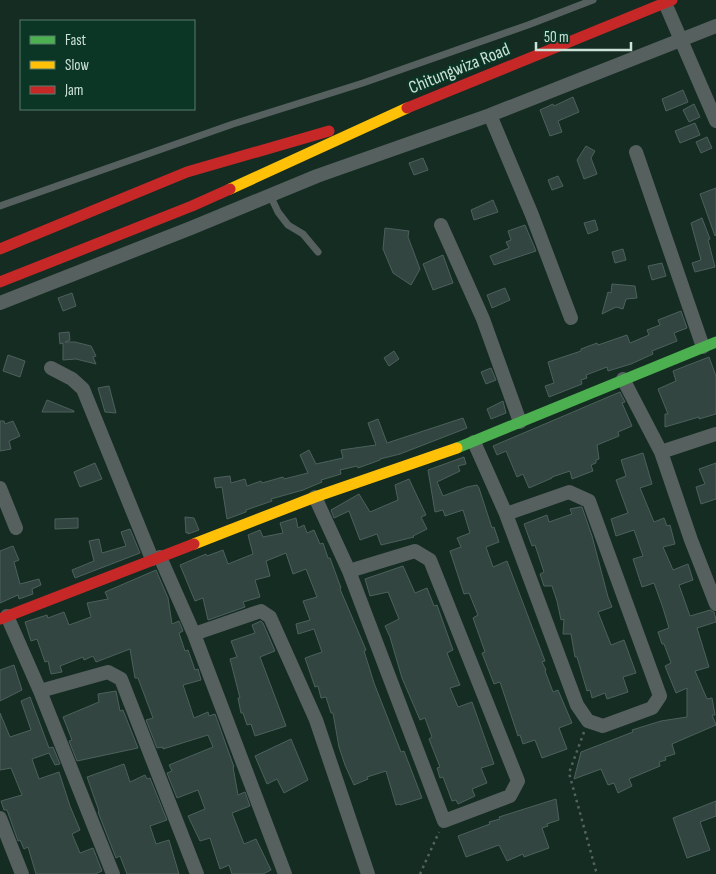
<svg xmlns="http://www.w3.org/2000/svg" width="716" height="874" font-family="'Sofia Sans Condensed',sans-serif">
<rect width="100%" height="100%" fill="#152c23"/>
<path fill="#324540" stroke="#4d615c" d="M683,90L688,102L666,111L662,99Z
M573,97L579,112L558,121L562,132L550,136L540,110L553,104L554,106Z
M694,104L700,117L689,122L683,110Z
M695,123L700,135L680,143L675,131Z
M707,137L712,148L701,153L696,142Z
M586,146L595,151L591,158L597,174L584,179L577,160Z
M423,158L428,170L414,175L409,163Z
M558,176L563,186L552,190L548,180Z
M716,188V235L715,236L700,194Z
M493,200L498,212L474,220L471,210Z
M702,218L710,239L708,240L715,267L695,272L692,263L701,260L691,223Z
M595,220L598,230L588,234L584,223Z
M525,225L536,251L494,265L490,256L509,248L506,242L511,240L508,231Z
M385,228L409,231L408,237L420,269L411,285L393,273L383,249Z
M623,249L626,260L615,263L612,252Z
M443,255L453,283L433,290L423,264Z
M662,263L666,276L652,280L648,266Z
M612,284L635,286L637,298L626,299L623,309L616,307L602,314L608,292L611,293Z
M505,288L510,300L492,308L487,295Z
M72,293L76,306L63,311L58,298Z
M681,311L687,328L674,333L677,341L652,351L653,354L631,364L608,371L607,367L586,375L587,378L581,380L582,384L549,397L545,386L554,383L548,362L581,351V349L597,343L598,345L627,335L630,343L649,335L647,330L660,325L658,320Z
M69,332L70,340L65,342H75L91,346L96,356L93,357L96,364L76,359L63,360V343L60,344L59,333Z
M394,351L399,359L389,366L384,358Z
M8,355L25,361L20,377L3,371Z
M709,357L716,376V414L699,419V417L665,427V414H668L658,389L676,381L673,371Z
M491,368L496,380L486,384L481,372Z
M109,386L116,413L105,412L98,388Z
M620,392L625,402L622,403L632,426L618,432L619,436L597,445L599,459L596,460V463L591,465L593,471L572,479L570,471L552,477V478L529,488L523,474L517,477L506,451L497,455L493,446Z
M47,400L74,411V412H42Z
M503,401L506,413L491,419L487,409Z
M463,418L467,428L400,454L380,459V460L358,468L357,466L340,470L341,474L321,480L322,482L303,490L271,499L272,501L246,510V512L227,519L222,487L216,488L214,478L230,476L231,483L245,479L247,486L261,481L262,483L283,477L284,479L308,473L300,455L309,450L316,464L343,458L341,450L376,445L368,423L378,419L387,443Z
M0,421H4L5,424L13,421L20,436L9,441L11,449L0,451Z
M643,453L652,484L640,488L654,522L664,518L667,526L670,525L675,544L663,547L673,570L688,564L693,580L679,585L690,616L710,610L714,612L716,620V622L697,628L709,667L695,671L707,699L712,698L715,715H712L716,725L672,744L675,754L665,757L666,760L659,762L660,766L629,779L632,786L618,793L614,783L608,785L601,769L574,779L581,752L633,732L632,730L661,721L687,717V688L676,693L665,666L671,663L664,644H662L658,632L669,628L663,608L654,583L642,587L633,559L643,556L634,530L616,536L611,519L628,513L616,480L626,476L621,460Z
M464,457L466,464L458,466L460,471L437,482L443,496L467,487L477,485L479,488L492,528L494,527L499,542L486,547L493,567L507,561L545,661L542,662L546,670L545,671L553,692L558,690L572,723L559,728L567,749L542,758L535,740L523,744L520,735L518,736L500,682L494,684L482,653L485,652L473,618L478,615L469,593L464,594L450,551L461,547L457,538L470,533L463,510L445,516L443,510L435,512L428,470Z
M95,463L102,479L80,487L74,472Z
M716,463V499L701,504L696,487L705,484L699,469Z
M409,479L426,515L421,517L427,529L413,536L414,537L381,545L377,534L360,540L349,511L334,518L331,510L359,494L370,512L398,500L395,485Z
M580,507H582L592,536L608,597L612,607L598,612L611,645L624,640L636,673L623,677L628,692L607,699L605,693L592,698L590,690L587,691L577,657H575L571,634H563L564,619L561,620L557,601L552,586H544L540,574L544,572L535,545L532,546L524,524L547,515L549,522L572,514L570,509Z
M185,517L194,518L199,530L188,534V532L186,533Z
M78,518V528L55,529V519Z
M296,518L298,528L304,525L307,533L314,530L320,544L323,543L328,558H330L341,588L340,589L366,650L364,651L374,683L401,752L404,751L422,798L400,805L399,804L396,805L386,771L367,777L368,779L354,785L345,765L339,747L333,713H331L326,697L321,698L318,686L315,687L305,658L322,652L314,629L298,634L296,624L310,620L303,601L317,597L306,569L293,574L286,553L266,561L270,576L255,580L260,597L243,602L245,607L211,619L208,620L203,598L195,601L180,565L206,554L207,556L223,550L228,564L253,554L248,535L260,530L263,537L283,533L280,523Z
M130,529L140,553L75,578L72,570L94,561L89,541L99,539L102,553L126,546L121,532Z
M13,546L19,560L14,562L20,584L39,579L41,585L32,589L33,594L19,599L18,595L0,603V551Z
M403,566L415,593L427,588L434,606L437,605L453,650L447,653L460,685L450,688L458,707L472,702L494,764L481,768L487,783L472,789L475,796L458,804L456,800L452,801L443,777L440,778L437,768L440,767L429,739L432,737L425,718L420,720L402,678L390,637L385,626L399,619L388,592L370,596L365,579Z
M156,570L168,598L172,624L179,621L183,631L179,633L185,651L188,650L195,670L198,669L201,680L183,685L194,718L208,712L209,716L215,714L234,767H233L238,795L245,792L250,806L232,813L244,844L256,839L271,870L263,874H232L229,865L220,869L210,838L200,841L188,816L205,809L198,790L177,798L167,773L172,771L169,765L213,747L208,735L163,749V747L157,748L146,720L153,718L138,678H135L130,649L96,662L93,656L84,660L83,657L60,666L62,672L51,674L48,661L45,662L37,639L31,641L25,622L47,615L48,618L64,612L69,625L91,617L87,603L108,599L105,592Z
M261,621L263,623L275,651L260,657L286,726L255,736L251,724L247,725L243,713H241L238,698H240L230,659L237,657L231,641L255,633L252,625Z
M14,665L22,690L0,701V670Z
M116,691L120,711L123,710L138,748L77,761L69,741L72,740L63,717L99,702L98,694Z
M30,697L49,748L53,747L60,764L55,765L49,753L32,759L39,779L59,772L70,806L80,830L72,834L80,853L93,848L102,871L95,874H36L28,847L24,849L20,840L18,841L7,810H4L1,801L22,795L11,768L0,770V713L10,737L31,730L21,701Z
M291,739L308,780L284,793L277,779L267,784L255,756Z
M124,764L130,782L145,775L147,779L150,778L167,820L150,826L156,844L169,840L179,874H127L120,856L116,858L98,812L99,811L87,777Z
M556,799L559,820L547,824L548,826L542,828L549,848L524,857L523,854L507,861L499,845L466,857L458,836L490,824L489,822L500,819L499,817Z
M716,801V816L700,822L710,850L687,858L673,818Z"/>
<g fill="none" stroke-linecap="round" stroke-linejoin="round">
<path stroke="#56625f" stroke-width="2.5" stroke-dasharray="2.5 4" stroke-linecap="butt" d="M584,732L569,773L596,871L599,874
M420,874L439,832"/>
<path stroke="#55605f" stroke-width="7" d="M270,195L278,212L288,225L303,234L318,252
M0,206L233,124L363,83L528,25L593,0"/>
<path stroke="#55605f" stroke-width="14" d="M665,3L716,121
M490,115L532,215L571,318
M636,152L703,347
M441,225L483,319L520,422
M0,303L191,228L317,176L490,115L716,26
M51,368L72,379L83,389L152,559
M623,379L661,452L691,540L716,604
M474,442L506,514L577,705L588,721L603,726L652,708L660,696L589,501L569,492L506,514
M661,452L716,434
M0,488L16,528
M315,497L349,571L444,821L510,796L518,781L430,560L415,551L349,571
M160,557L194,634L285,874
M7,616L40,691L113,874
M194,634L261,611L270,617L316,720L368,874
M40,691L108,672L121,679L197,874
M0,818L22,874"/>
<path stroke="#4caf50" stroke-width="11" d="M457,448L716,342"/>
<path stroke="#ffc107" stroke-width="11" d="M230,189L407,108
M194,544L315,497L457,448"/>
<path stroke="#c62828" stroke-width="11" d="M407,108L672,0
M0,249L187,172L329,131
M0,282L192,206L230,189
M0,619L194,544"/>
</g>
<g text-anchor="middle" stroke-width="4.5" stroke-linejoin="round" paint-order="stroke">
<g font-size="18" fill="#cce2d7" stroke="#0b3626">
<text transform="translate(459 68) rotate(-22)" y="6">Chitungwiza Road</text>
</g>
</g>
<rect x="20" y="20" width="175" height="90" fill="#0b3626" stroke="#587b6d"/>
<rect x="30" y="36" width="25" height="8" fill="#4caf50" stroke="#587b6d"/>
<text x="65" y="45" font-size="15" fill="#cce2d7">Fast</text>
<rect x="30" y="61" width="25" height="8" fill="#ffc107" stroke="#587b6d"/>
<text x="65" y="70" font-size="15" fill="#cce2d7">Slow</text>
<rect x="30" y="86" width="25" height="8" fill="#c62828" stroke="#587b6d"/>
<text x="65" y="95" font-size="15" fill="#cce2d7">Jam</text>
<path d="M536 42v8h95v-8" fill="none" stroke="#cce2d7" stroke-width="2.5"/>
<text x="544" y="42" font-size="15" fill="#cce2d7" stroke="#0b3626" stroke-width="4" paint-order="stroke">50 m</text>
</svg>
